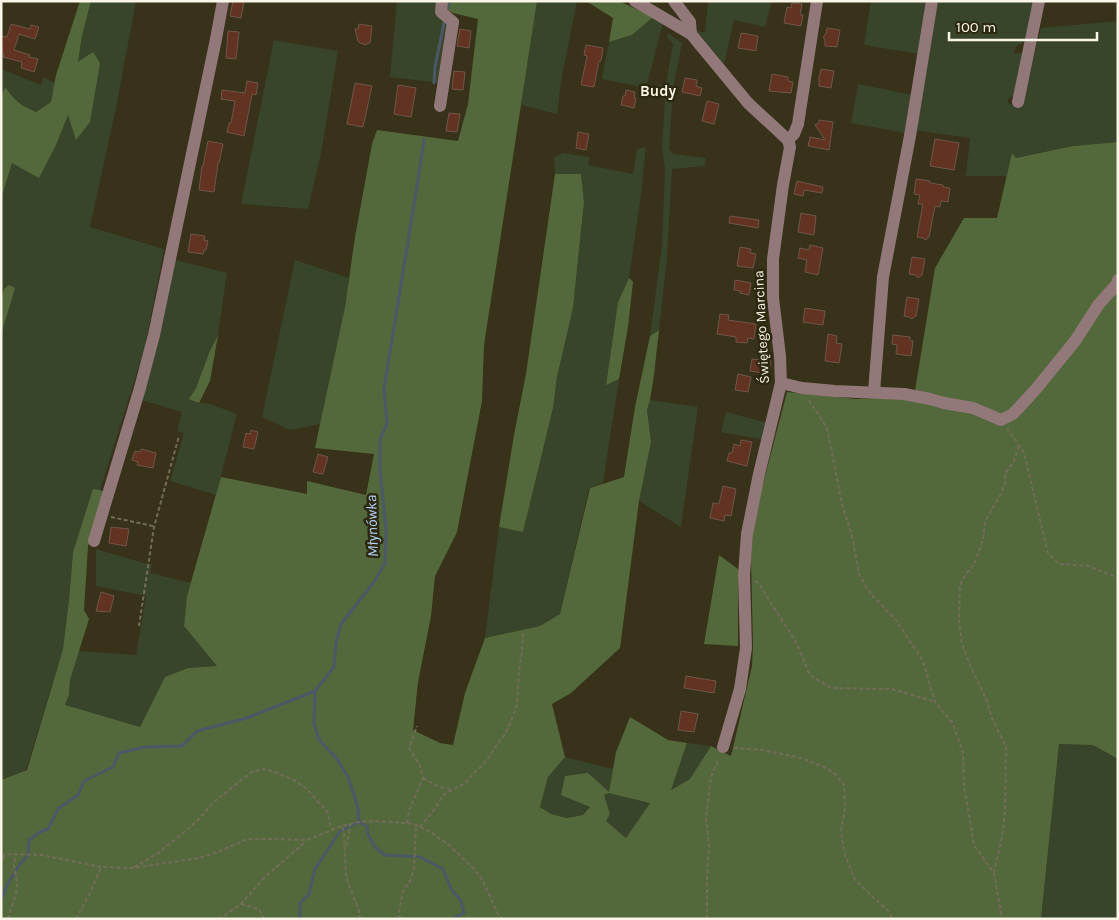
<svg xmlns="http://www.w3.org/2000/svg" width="1119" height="920" font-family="Karla,sans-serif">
<rect width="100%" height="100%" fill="#373219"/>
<path fill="#38452b" d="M91,1H136L117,103L90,227L164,249L145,347L100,490H93L73,552L69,600L63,649L26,770L1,780V335L14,288L4,289L1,300V199L12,163L56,145L68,114L76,139L90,122L78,62L82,36Z
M397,1H439L451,25L441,83L390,77Z
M537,1H577L561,81L557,114L521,105Z
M708,1H772L765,27L734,20L724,64L696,30L705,33Z
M871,1H929L919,54L864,45Z
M938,1H1034L1026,41L1017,46L1013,53H1022L1024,57L1015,94L1007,100L1010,105L1023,103L1041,28L1118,21V142L1073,146L1016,158L1012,153L1007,176H966L970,138L914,130Z
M653,17L663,23L646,88L602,79L609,42L632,35Z
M668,33L682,43L673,89L669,149L673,154L706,158L705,166L672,169L667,258L659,330L650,336L662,245L665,169L662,146L665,100L654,96L656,85H666L673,44L667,37Z
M274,40L338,51L321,153L308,209L241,204Z
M1,69L41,85L43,77L55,83L51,102L36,112C20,105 16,101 5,88L1,98Z
M858,84L913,95L906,133L851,123Z
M646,147L641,195L629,278L618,302L606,384L619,379L603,483L589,488L560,614L540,626L485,638L499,527L523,531L553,408L557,377L573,308L584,202L581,174H555L554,157L563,153L589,157L588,165L633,174L637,149Z
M175,260L227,273L218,335L209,353L196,388L190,399L199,403L210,404L237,414L216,495L170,481L184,433L177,431L182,412L138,399Z
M295,260L349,278L345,307L320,424L290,430L262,417Z
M650,400L698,407L681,527L639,501L651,442L647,410Z
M726,412L768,423L764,440L721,432Z
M96,549L144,563L152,564L150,573L191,583L187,596L184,626L218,666L188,668L165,677L140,727L65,706L69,695L70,680L79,651L136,655L146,596L96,586Z
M687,743L711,746L690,779L671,790Z
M1059,744L1093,745L1118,759V919H1041Z
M565,757L613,769L609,792L650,803L626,838L606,821L610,814L604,795L608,793L561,794L590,807L583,815L567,818L551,814L540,807L548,777Z"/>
<path fill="#54693b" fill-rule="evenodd" d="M80,1H91L82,36L78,62L93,52L100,63L90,122L76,140L68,115L56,145L39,178L12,163L1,199V98L5,87C15,101 20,105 36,112L51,102L56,75Z
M446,1H537L484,345L482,401L457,532L435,576L431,616L418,682L413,730L440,743L453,745L465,693L485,638L540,626L560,614L590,488L624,477L635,407L650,336L659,330L654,375L650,400L647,410L651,442L639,501L620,648L571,693L552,704L565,757L548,777L540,807L551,814L567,818L583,815L590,807L561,795L565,776L588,773L609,792L616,752L630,717L668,740L687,743L671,790L690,779L711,746L731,756L752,666L753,646L751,559L753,531L758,503L787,392L856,399L914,397L935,268L964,218H997L1012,153L1016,158L1073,146L1118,142V759L1093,745L1059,744L1041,919H1V780L27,770L63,649L69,600L73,552L93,489L100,490L104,492L88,546L84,610L89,619L70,680L69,695L65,705L140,727L165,677L188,668L217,666L184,626L187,596L221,477L307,494V481L366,495L374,454L315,448L320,424L345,307L355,237L372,144L377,130L458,141L468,104L478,19L453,13L444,8ZM609,793L650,803L626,838L606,821L610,814L604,795Z
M586,1H619L653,17L632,35L609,42L613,18Z
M555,174H581L584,202L573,308L557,377L553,408L523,532L499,527L514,435L526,374Z
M629,278L633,282L628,327L619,379L606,385L618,302Z
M9,285L15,288L1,335V300L4,289Z
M218,335L210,381L199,403L189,399L196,388L209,353Z
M719,555L738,569V646L704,644Z"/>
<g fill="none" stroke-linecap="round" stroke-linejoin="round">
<path stroke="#4b5866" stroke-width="3" d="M448,8L449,1
M434,83L435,67L444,23
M359,822L367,826L368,835L375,847L385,855L420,857L443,869L451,889L461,901L464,913L452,919
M1,900L7,885L20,864L28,855L29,840L40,832L48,829L58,809L78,795L84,781L113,767L119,753L145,747L182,746L197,731L247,718L315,691
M300,919V903L309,894L315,869L340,831L359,822L358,808L348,777L337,759L320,741L314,724L315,691L334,667L336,642L341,624L374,582L385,563L386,529L380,470V439L387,424L384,389L416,192L424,140"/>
</g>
<path fill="#613320" stroke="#70554b" d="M233,1H244L241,18L230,16Z
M792,3L802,4L800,15H803L801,26L784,23L787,7L791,8Z
M11,24L30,29L31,25L39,27L35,39L19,34L14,50L30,55L29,57L38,59L34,72L21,68L22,62L3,57L4,54L1,53V36L7,37Z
M359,24L372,26L370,43H367L366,45L360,43L358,41L355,29H358Z
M827,28L840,30L837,47L825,46V40L823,37L826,34Z
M460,29L471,31L469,48L457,46Z
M228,31L239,32L236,59L226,58Z
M741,33L758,36L756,51L738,48Z
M586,45L603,48L601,61H599L594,87L581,85L587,56L584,55Z
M821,69L834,71L831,88L819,86V76L820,75Z
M454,71L465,72L463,90L452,89Z
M772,74L788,77V81L793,82L791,93L769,91Z
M685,78L697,80L696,86L702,88L700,96L682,92Z
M247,81L258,83L256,95L252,94L244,136L227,132L229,123H231L235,101L221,99L222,90L245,93Z
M355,83L372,86L363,127L347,124Z
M398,85L416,88L411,117L394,114Z
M626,90L635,92L634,98H636L634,108L621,105L623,96H625Z
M707,101L719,104L714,124L702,121Z
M449,113L460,114L457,132L446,131Z
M819,120L833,122L829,150L808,146L810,137L825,140L815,125L819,123Z
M578,132L589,134L586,150L576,148Z
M935,139L959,143L954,170L930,166Z
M208,141L223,144L219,163H218L214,192L199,190L202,166H203Z
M916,179L930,181V183L943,185V187L950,188L948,202L941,201L940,207L935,206L929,237L925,240L923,238L917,237L923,204H918L920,195L914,194Z
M797,181L823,187L822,193L804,190L803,196L794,194Z
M801,213L816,216L814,235L798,232Z
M730,216L759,220L758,228L729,223Z
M191,234L205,236L204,240L208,241L206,250H204L203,254L188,252Z
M810,245L823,248L818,275L805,272L807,260L798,258L800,248L809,250Z
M740,247L751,249L750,253L756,254L753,268L737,266Z
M912,257L925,259L922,275L918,278L916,275L909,274Z
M735,280L751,283L749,295L740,293L741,291L734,290Z
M907,297L919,299L916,316L912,319L909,317L904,316Z
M805,308L825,311L823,325L803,322Z
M720,314L729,315L728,320L756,324L754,339L748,338L747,343L736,342V337L717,334Z
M828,334L837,336L836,343L842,344L839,363L825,361Z
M893,335L910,337V341H913L911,356L896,354L897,345L892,344Z
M752,359L771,361L769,374L750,371Z
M738,374L751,377L748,392L735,390Z
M251,430L258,432L254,449L243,447L246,433L250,434Z
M741,440L752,442L747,466L727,461L729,453H732L734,444L740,446Z
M141,449L156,453L153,468L137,465L138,462L132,460L135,451L140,452Z
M318,454L328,457L323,474L313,472Z
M723,486L736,489L731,516L725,515L724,521L710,518L713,503L719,504Z
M111,527L129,529L126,546L109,543Z
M101,592L114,596L110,612L96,611Z
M686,676L716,681L714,693L684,688Z
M681,711L698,714L694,732L678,730Z"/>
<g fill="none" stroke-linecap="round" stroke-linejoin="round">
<path stroke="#726d58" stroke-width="2" stroke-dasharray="4 2.5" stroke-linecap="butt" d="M809,400L827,428L842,504L852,536L859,574L870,593L896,620L923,661L935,702L952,722L963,752L964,786L974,845L994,873L1002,919
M1007,428L1024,453L1048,553L1059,564L1088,566L1116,577L1118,579
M111,517L153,526
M755,581L759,584L797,644L810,675L831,688L892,689L935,702
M139,626L154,527L179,436
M734,748L763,750L801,758L827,768L837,776L844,785L845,809L841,831L844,852L855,880L888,911L893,919
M423,778L437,786L453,790
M407,823L409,811L423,778L420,766L409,748L417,726
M342,827L344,834L346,877L359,911L360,919
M420,827L434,810L442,797L448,792L464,784L476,771L484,764L508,729L517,705L519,671L522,651L523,633
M346,846L349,835L350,824
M1,856L10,854L42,855L101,867L132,868L199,858L223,850L247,839H270L307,840L342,826L359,822L376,821L407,823L416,825L429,831L449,845L474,869L483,881L498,914L503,919
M1,866L4,856
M134,867L145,861L158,853L188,829L197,821L214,802L240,781L252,772L263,769L275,772L294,780L307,789L322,806L328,813L330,825L334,830
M994,873L1003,831L1005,810L1006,747L992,718L987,701L971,667L962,644L959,620L960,585L966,574L974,565L983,539L985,521L1002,492L1005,483V474L1014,461L1019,445
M241,904L259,909L264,919
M8,919L16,894L17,882L14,866L16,854
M76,919L90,893L101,867
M219,919L241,904L265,877L306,841
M400,919L399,911L403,891L410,881L414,869L416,825
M707,919V877L709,846L706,818L711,777L719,758"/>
<path stroke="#93787a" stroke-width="12" d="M635,1L691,34L748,103L788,140L790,147L783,185L773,259V298L780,356L781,383L759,474L747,534L744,575L746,648L740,689L723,747
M674,1L690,22L691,34
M1018,102L1039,1
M440,106L453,22L441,12L442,1
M788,140L794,134L798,124L817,1
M781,383L802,388L835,391L904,394L930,399L944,403L973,408L1001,420L1013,414L1036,389L1075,341L1099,304L1117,284L1118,280
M874,392L883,277L910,136L932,1
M94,541L140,388L154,335L216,39L223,1"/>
</g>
<g text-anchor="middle" stroke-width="5" stroke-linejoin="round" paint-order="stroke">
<g font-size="14" fill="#f9f5e7" stroke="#2d2810">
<text transform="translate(761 327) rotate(-93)" y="5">Świętego Marcina</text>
</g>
<g font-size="15" font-weight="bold" fill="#f9f5e7" stroke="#2d2810">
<text x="658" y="96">Budy</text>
</g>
<g font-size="15" font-style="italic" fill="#b2d2f7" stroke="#2d2810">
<text transform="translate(372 526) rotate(-92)" y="5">Młynówka</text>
</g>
</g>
<rect width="1119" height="920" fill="none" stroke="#f9f5e7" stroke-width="5"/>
<path d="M949 32v8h148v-8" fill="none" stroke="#f9f5e7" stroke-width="2.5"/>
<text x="956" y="32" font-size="15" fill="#f9f5e7" stroke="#2d2810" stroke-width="4" paint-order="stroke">100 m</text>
</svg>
